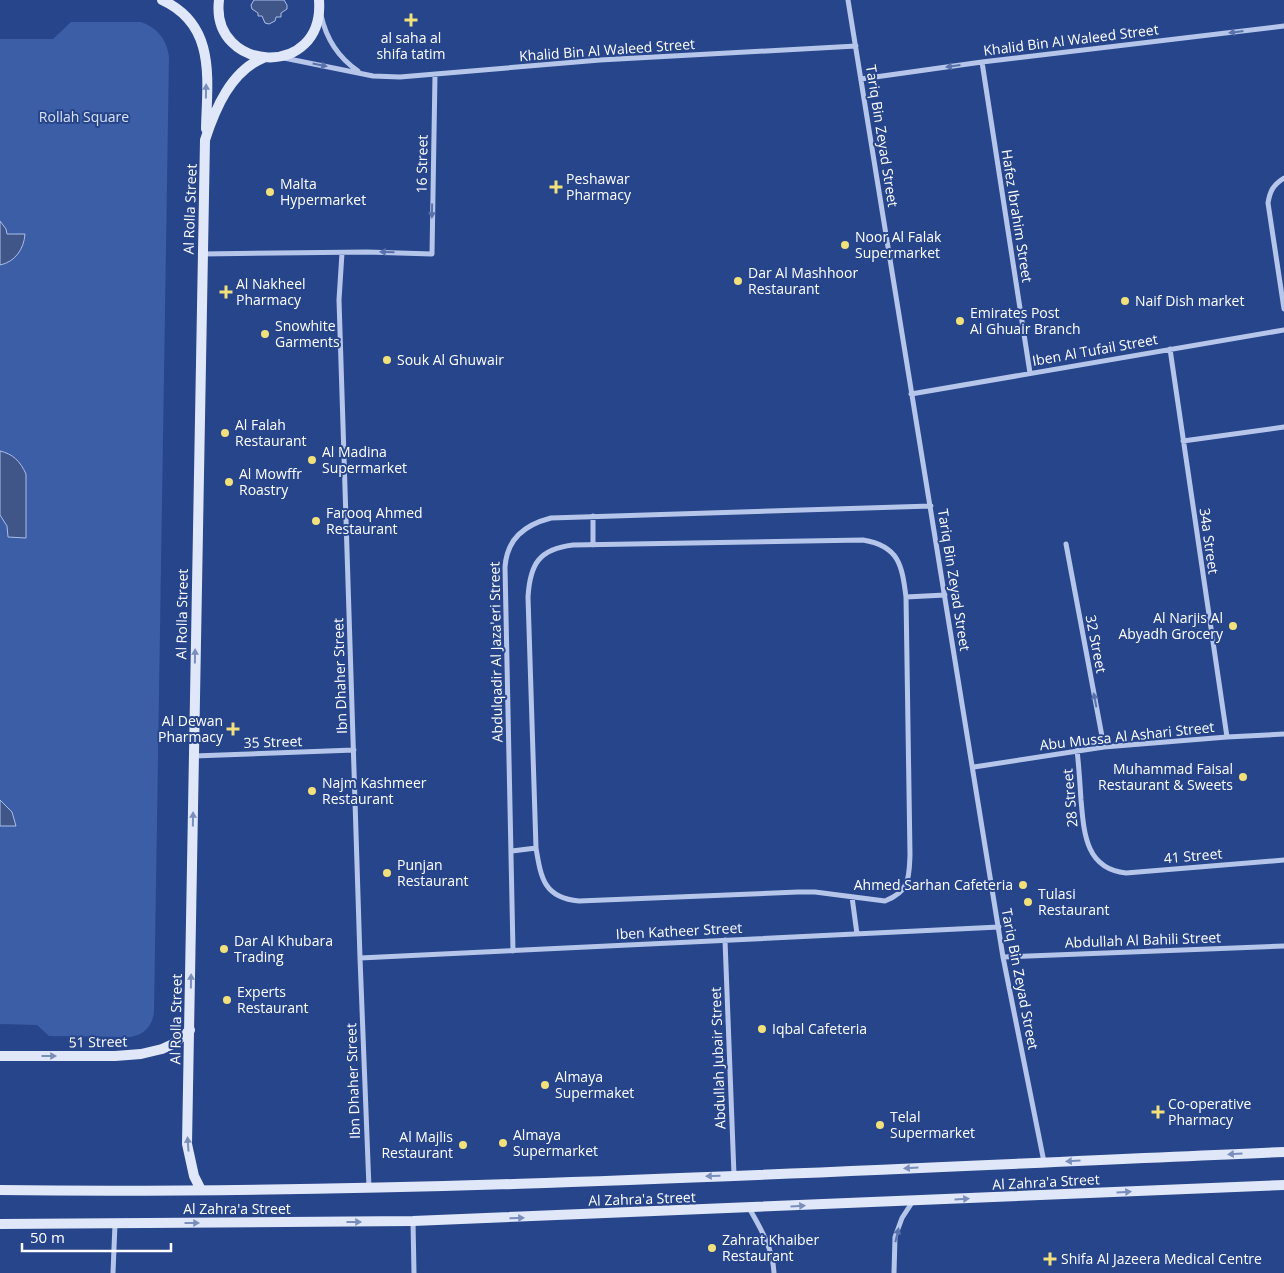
<svg xmlns="http://www.w3.org/2000/svg" width="1284" height="1273" font-family="'Open Sans',sans-serif">
<rect width="100%" height="100%" fill="#27458b"/>
<path fill="#3c5ea7" d="M71,22H141C158,28 166,39 169,56L154,1011C153,1026 144,1035 130,1037L49,1036L37,1025L0,1024V39H53Z"/>
<path fill="#415688" stroke="#aabfea" d="M254,0H284L287,5V9L281,13V17H276L275,21L269,24L265,23L262,16H258V13L252,9L251,5Z
M0,221L6,229L7,234H25C24,249 15,262 0,265Z
M0,451C13,454 20,461 26,474V538L8,537L7,526L0,515Z
M0,800L12,812L16,826H0Z"/>
<g fill="none" stroke-linecap="round" stroke-linejoin="round">
<path stroke="#b6c6ea" stroke-width="5" d="M848,0L1003,957L1044,1162
M321,15C326,38 339,58 358,71
M284,58L373,76L400,77L600,60L856,46
M982,62L1030,373
M861,79L982,62L1284,26
M1284,178C1273,185 1270,191 1268,203L1284,309
M342,253L339,300L360,958L369,1188
M202,254L367,252L432,254L435,75
M1170,349L1227,737
M911,394L1284,330
M1183,441L1284,427
M863,540C899,546 902,565 906,597L910,855C909,878 910,891 885,901L815,892H798L579,901C544,898 541,878 536,848L528,597C530,564 539,549 573,545Z
M1066,544L1104,747
M593,545V516
M906,597L945,595
M1077,750C1079,767 1080,784 1081,800C1084,834 1086,869 1126,873L1284,860
M194,756L354,750
M974,767L1104,747L1227,737L1284,734
M512,851L536,848
M852,897L857,934
M725,940L734,1175
M513,951L505,567C507,539 524,525 551,518L931,506
M1003,957L1284,946
M360,958L999,927
M749,1208C761,1229 773,1249 774,1273
M413,1221L414,1273
M113,1273L115,1224
M894,1273L895,1237L902,1218L913,1201"/>
<path stroke="#e0e7f8" stroke-width="10" d="M162,0C217,25 207,80 206,129
M219,0C210,73 325,80 319,0
M0,1056H115L141,1054L162,1049L173,1044L190,1030
M0,1190C428,1195 856,1170 1284,1152
M201,1190L194,1176L187,1144L205,140C215,109 231,71 263,58
M0,1224L413,1221L1284,1185"/>
</g>
<defs><path id="oneway-solid" d="M-6-.8H1V-3.2L6.5 0L1 3.2V.8H-6Z" transform="scale(1.25)"/></defs>
<g fill="#5972ac">
<use href="#oneway-solid" transform="translate(1236 32) rotate(173)"/>
<use href="#oneway-solid" transform="translate(320 65) rotate(11)"/>
<use href="#oneway-solid" transform="translate(953 66) rotate(172)"/>
<use href="#oneway-solid" transform="translate(432 211) rotate(91)"/>
<use href="#oneway-solid" transform="translate(387 252) rotate(-178)"/>
<use href="#oneway-solid" transform="translate(1095 700) rotate(-101)"/>
<use href="#oneway-solid" transform="translate(897 1235) rotate(-77)"/>
</g>
<g fill="#7a8ebc">
<use href="#oneway-solid" transform="translate(206 91) rotate(-89)"/>
<use href="#oneway-solid" transform="translate(195 656) rotate(-89)"/>
<use href="#oneway-solid" transform="translate(193 819) rotate(-89)"/>
<use href="#oneway-solid" transform="translate(191 981) rotate(-89)"/>
<use href="#oneway-solid" transform="translate(49 1056)"/>
<use href="#oneway-solid" transform="translate(188 1144) rotate(-94)"/>
<use href="#oneway-solid" transform="translate(1235 1154) rotate(177)"/>
<use href="#oneway-solid" transform="translate(1073 1161) rotate(177)"/>
<use href="#oneway-solid" transform="translate(911 1168) rotate(177)"/>
<use href="#oneway-solid" transform="translate(713 1176) rotate(178)"/>
<use href="#oneway-solid" transform="translate(1124 1192) rotate(-3)"/>
<use href="#oneway-solid" transform="translate(962 1199) rotate(-3)"/>
<use href="#oneway-solid" transform="translate(798 1206) rotate(-3)"/>
<use href="#oneway-solid" transform="translate(517 1218) rotate(-2)"/>
<use href="#oneway-solid" transform="translate(354 1222)"/>
<use href="#oneway-solid" transform="translate(192 1223)"/>
</g>
<g fill="#f2e07b" stroke="#27458b" stroke-width="2">
<path d="M408.5 12.5h5v5h5v5h-5v5h-5v-5h-5v-5h5z"/>
<path d="M553.5 179.5h5v5h5v5h-5v5h-5v-5h-5v-5h5z"/>
<circle cx="270" cy="192" r="5"/>
<circle cx="845" cy="245" r="5"/>
<circle cx="738" cy="281" r="5"/>
<path d="M223.5 284.5h5v5h5v5h-5v5h-5v-5h-5v-5h5z"/>
<circle cx="1125" cy="301" r="5"/>
<circle cx="960" cy="321" r="5"/>
<circle cx="265" cy="334" r="5"/>
<circle cx="387" cy="360" r="5"/>
<circle cx="225" cy="433" r="5"/>
<circle cx="312" cy="460" r="5"/>
<circle cx="229" cy="482" r="5"/>
<circle cx="316" cy="521" r="5"/>
<circle cx="1233" cy="626" r="5"/>
<path d="M230.5 721.5h5v5h5v5h-5v5h-5v-5h-5v-5h5z"/>
<circle cx="1243" cy="777" r="5"/>
<circle cx="312" cy="791" r="5"/>
<circle cx="387" cy="873" r="5"/>
<circle cx="1023" cy="885" r="5"/>
<circle cx="1028" cy="902" r="5"/>
<circle cx="224" cy="949" r="5"/>
<circle cx="227" cy="1000" r="5"/>
<circle cx="762" cy="1029" r="5"/>
<circle cx="545" cy="1085" r="5"/>
<path d="M1155.5 1104.5h5v5h5v5h-5v5h-5v-5h-5v-5h5z"/>
<circle cx="880" cy="1125" r="5"/>
<circle cx="503" cy="1143" r="5"/>
<circle cx="463" cy="1145" r="5"/>
<circle cx="712" cy="1248" r="5"/>
<path d="M1047.5 1251.5h5v5h5v5h-5v5h-5v-5h-5v-5h5z"/>
</g>
<g text-anchor="middle" stroke-width="4" stroke-linejoin="round" paint-order="stroke">
<g font-size="14" fill="#fff" stroke="#27458b" text-anchor="start">
<text x="411" y="43" text-anchor="middle">al saha al<tspan x="411" dy="16">shifa tatim</tspan></text>
<text x="566" y="184">Peshawar<tspan x="566" dy="16">Pharmacy</tspan></text>
<text x="280" y="189">Malta<tspan x="280" dy="16">Hypermarket</tspan></text>
<text x="855" y="242">Noor Al Falak<tspan x="855" dy="16">Supermarket</tspan></text>
<text x="748" y="278">Dar Al Mashhoor<tspan x="748" dy="16">Restaurant</tspan></text>
<text x="236" y="289">Al Nakheel<tspan x="236" dy="16">Pharmacy</tspan></text>
<text x="1135" y="306">Naif Dish market</text>
<text x="970" y="318">Emirates Post<tspan x="970" dy="16">Al Ghuair Branch</tspan></text>
<text x="275" y="331">Snowhite<tspan x="275" dy="16">Garments</tspan></text>
<text x="397" y="365">Souk Al Ghuwair</text>
<text x="235" y="430">Al Falah<tspan x="235" dy="16">Restaurant</tspan></text>
<text x="322" y="457">Al Madina<tspan x="322" dy="16">Supermarket</tspan></text>
<text x="239" y="479">Al Mowffr<tspan x="239" dy="16">Roastry</tspan></text>
<text x="326" y="518">Farooq Ahmed<tspan x="326" dy="16">Restaurant</tspan></text>
<text x="1223" y="623" text-anchor="end">Al Narjis Al<tspan x="1223" dy="16">Abyadh Grocery</tspan></text>
<text x="223" y="726" text-anchor="end">Al Dewan<tspan x="223" dy="16">Pharmacy</tspan></text>
<text x="1233" y="774" text-anchor="end">Muhammad Faisal<tspan x="1233" dy="16">Restaurant &amp; Sweets</tspan></text>
<text x="322" y="788">Najm Kashmeer<tspan x="322" dy="16">Restaurant</tspan></text>
<text x="397" y="870">Punjan<tspan x="397" dy="16">Restaurant</tspan></text>
<text x="1013" y="890" text-anchor="end">Ahmed Sarhan Cafeteria</text>
<text x="1038" y="899">Tulasi<tspan x="1038" dy="16">Restaurant</tspan></text>
<text x="234" y="946">Dar Al Khubara<tspan x="234" dy="16">Trading</tspan></text>
<text x="237" y="997">Experts<tspan x="237" dy="16">Restaurant</tspan></text>
<text x="772" y="1034">Iqbal Cafeteria</text>
<text x="555" y="1082">Almaya<tspan x="555" dy="16">Supermaket</tspan></text>
<text x="1168" y="1109">Co-operative<tspan x="1168" dy="16">Pharmacy</tspan></text>
<text x="890" y="1122">Telal<tspan x="890" dy="16">Supermarket</tspan></text>
<text x="513" y="1140">Almaya<tspan x="513" dy="16">Supermarket</tspan></text>
<text x="453" y="1142" text-anchor="end">Al Majlis<tspan x="453" dy="16">Restaurant</tspan></text>
<text x="722" y="1245">Zahrat Khaiber<tspan x="722" dy="16">Restaurant</tspan></text>
<text x="1061" y="1264">Shifa Al Jazeera Medical Centre</text>
</g>
<g font-size="14" fill="#fff" stroke="#27458b">
<text transform="translate(1071 40) rotate(-7)" y="5">Khalid Bin Al Waleed Street</text>
<text transform="translate(607 50) rotate(-4)" y="5">Khalid Bin Al Waleed Street</text>
<text transform="translate(882 136) rotate(81)" y="5">Tariq Bin Zeyad Street</text>
<text transform="translate(422 164) rotate(-89)" y="5">16 Street</text>
<text transform="translate(190 209) rotate(-88)" y="5">Al Rolla Street</text>
<text transform="translate(1017 216) rotate(81)" y="5">Hafez Ibrahim Street</text>
<text transform="translate(1095 350) rotate(-10)" y="5">Iben Al Tufail Street</text>
<text transform="translate(1209 541) rotate(82)" y="5">34a Street</text>
<text transform="translate(954 580) rotate(81)" y="5">Tariq Bin Zeyad Street</text>
<text transform="translate(182 614) rotate(-89)" y="5">Al Rolla Street</text>
<text transform="translate(1096 644) rotate(79)" y="5">32 Street</text>
<text transform="translate(496 652) rotate(-91)" y="5">Abdulqadir Al Jaza'eri Street</text>
<text transform="translate(340 676) rotate(-92)" y="5">Ibn Dhaher Street</text>
<text transform="translate(1127 736) rotate(-6)" y="5">Abu Mussa Al Ashari Street</text>
<text transform="translate(273 742) rotate(-2)" y="5">35 Street</text>
<text transform="translate(1070 798) rotate(-95)" y="5">28 Street</text>
<text transform="translate(1193 856) rotate(-5)" y="5">41 Street</text>
<text transform="translate(679 931) rotate(-3)" y="5">Iben Katheer Street</text>
<text transform="translate(1143 940) rotate(-2)" y="5">Abdullah Al Bahili Street</text>
<text transform="translate(1020 979) rotate(79)" y="5">Tariq Bin Zeyad Street</text>
<text transform="translate(176 1019) rotate(-89)" y="5">Al Rolla Street</text>
<text transform="translate(98 1042) rotate(-1)" y="5">51 Street</text>
<text transform="translate(718 1058) rotate(-92)" y="5">Abdullah Jubair Street</text>
<text transform="translate(353 1081) rotate(-92)" y="5">Ibn Dhaher Street</text>
<text transform="translate(1046 1182) rotate(-3)" y="5">Al Zahra'a Street</text>
<text transform="translate(642 1199) rotate(-2)" y="5">Al Zahra'a Street</text>
<text x="237" y="1214">Al Zahra'a Street</text>
</g>
<g font-size="14" fill="#dae3f7" stroke="#27458b">
<text x="84" y="122">Rollah Square</text>
</g>
</g>
<path d="M22 1243v8h149v-8" fill="none" stroke="#ffffff" stroke-width="2.5"/>
<text x="30" y="1243" font-size="15" fill="#ffffff" stroke="#27458b" stroke-width="4" paint-order="stroke">50 m</text>
</svg>
